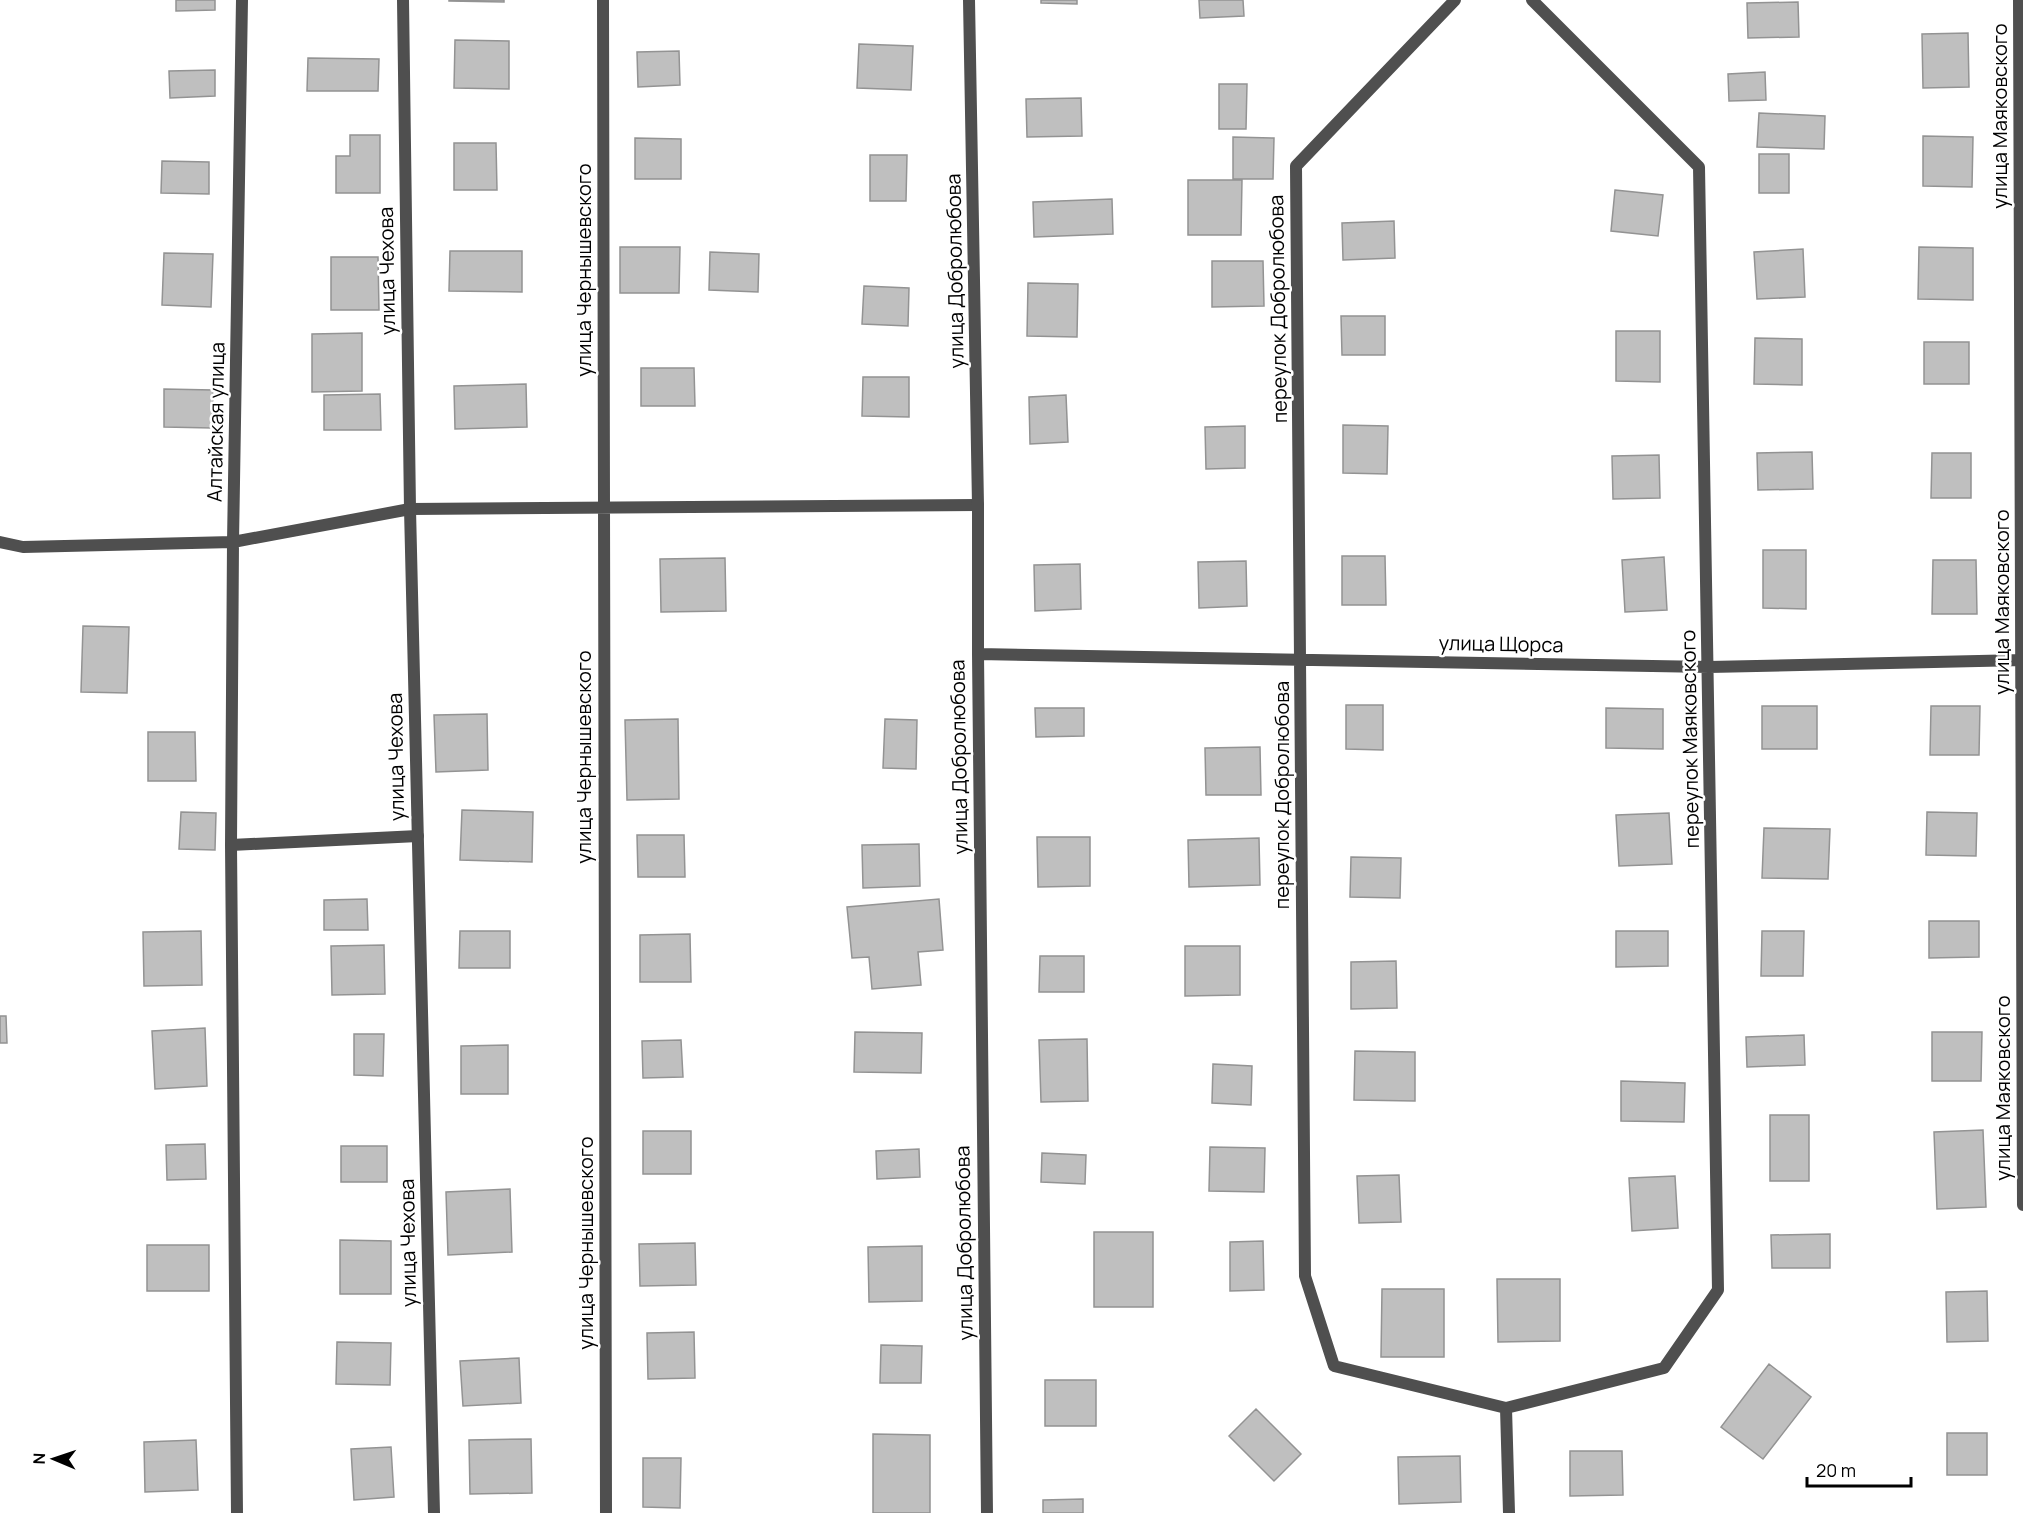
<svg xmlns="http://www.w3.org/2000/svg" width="2023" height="1513" font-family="Manrope,sans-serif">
<rect width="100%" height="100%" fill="#fff"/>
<path fill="#bfbfbf" stroke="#939393" stroke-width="1.5" d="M176,0H215V10L176,11Z
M449,0H504V2L449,1Z
M1041,0H1077V4L1041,3Z
M1199,0H1243L1244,16L1200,18Z
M1798,2L1799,37L1748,38L1747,3Z
M1968,33L1969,87L1923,88L1922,34Z
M455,40L509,41V89L454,88Z
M859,44L913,46L911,90L857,88Z
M679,51L680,85L638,87L637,52Z
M308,58L379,59L378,91H307Z
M215,70V96L170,98L169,71Z
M1765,72L1766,100L1729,101L1728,74Z
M1219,84H1247L1246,129H1219Z
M1081,98L1082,136L1027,137L1026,99Z
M1759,113L1825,116L1824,149L1757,147Z
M350,135H380V193H336V156H350Z
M1923,136L1973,137L1972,187L1923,186Z
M1233,137L1274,138L1273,179H1233Z
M635,138L681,139V179H635Z
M454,143H496L497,190H454Z
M1759,154H1789V193H1759Z
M870,155H907L906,201H870Z
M162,161L209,162V194L161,193Z
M1188,180H1242L1241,235H1188Z
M1615,190L1663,195L1658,236L1611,231Z
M1112,199L1113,234L1034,237L1033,202Z
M1394,221L1395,258L1343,260L1342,223Z
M620,247H680L679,293H620Z
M1919,247L1973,248V300L1918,299Z
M1803,249L1805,297L1757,299L1754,252Z
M450,251H522V292L449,291Z
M710,252L759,254L758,292L709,290Z
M164,253L213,254L211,307L162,305Z
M331,257H378L379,310H331Z
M1212,261H1263L1264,306L1212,307Z
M1028,283L1078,284L1077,337L1027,336Z
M864,286L909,288L908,326L862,324Z
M1341,316H1385V355H1342Z
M1616,331H1660V382L1616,381Z
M362,333V391L312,392V334Z
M1755,338L1802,339V385L1754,384Z
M1924,342H1969V384H1924Z
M641,368H694L695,406H641Z
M863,377H909V417L862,416Z
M526,384L527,427L455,429L454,386Z
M164,389L213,390L212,428L164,427Z
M380,394L381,430H324V395Z
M1066,395L1068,442L1030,444L1029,397Z
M1343,425L1388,426L1387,474L1343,473Z
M1245,426V468L1206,469L1205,427Z
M1812,452L1813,489L1758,490L1757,453Z
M1932,453H1971V498H1931Z
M1659,455L1660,498L1613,499L1612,456Z
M1763,550H1806V609L1763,608Z
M1342,556H1385L1386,605H1342Z
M1664,557L1667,610L1625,612L1622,560Z
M725,558L726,611L661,612L660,559Z
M1933,560H1976L1977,614H1932Z
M1246,561L1247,606L1199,608L1198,562Z
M1080,564L1081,609L1035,611L1034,565Z
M83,626L129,627L127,693L81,692Z
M1346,705H1383V750L1346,749Z
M1762,706H1817V749H1762Z
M1931,706H1980L1979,755H1930Z
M1035,708H1084V736L1036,737Z
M1606,708L1663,709V749L1606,748Z
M487,714L488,770L436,772L434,715Z
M678,719L679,799L627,800L625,720Z
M885,719L917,720L916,769L883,768Z
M148,732H195L196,781H148Z
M1260,747L1261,795H1206L1205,748Z
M462,810L533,812L532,862L460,860Z
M181,812L216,813L215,850L179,849Z
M1927,812L1977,813L1976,856L1926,855Z
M1669,813L1672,864L1619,866L1616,815Z
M1764,828L1830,829L1828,879L1762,878Z
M637,835H684L685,877H638Z
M1037,837H1090V886L1038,887Z
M1259,838L1260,885L1189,887L1188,840Z
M919,844L920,886L863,888L862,845Z
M1351,857L1401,858L1400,898L1350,897Z
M367,899L368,930H324V900Z
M939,899L943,950L918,952L921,985L872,989L869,957L852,958L847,907Z
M1929,921H1979V957L1929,958Z
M201,931L202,985L144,986L143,932Z
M460,931H510V968H459Z
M1616,931H1668V966L1616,967Z
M1762,931H1804L1803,976H1761Z
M690,934L691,982H640V935Z
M384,945L385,994L332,995L331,946Z
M1185,946H1240V995L1185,996Z
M1040,956H1084V992H1039Z
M1396,961L1397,1008L1351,1009V962Z
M0,1016H6L7,1043H0Z
M205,1028L207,1086L155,1089L152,1031Z
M855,1032L922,1033L921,1073L854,1072Z
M1932,1032H1982L1981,1081H1932Z
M354,1034H384L383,1076L354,1075Z
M1804,1035L1805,1065L1747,1067L1746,1037Z
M1087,1039L1088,1101L1041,1102L1039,1040Z
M681,1040L683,1077L643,1078L642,1041Z
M508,1045V1094H461V1046Z
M1355,1051L1415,1052V1101L1354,1100Z
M1213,1064L1252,1066L1251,1105L1212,1103Z
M1621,1081L1685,1083L1684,1122L1621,1121Z
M1770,1115H1809V1181H1770Z
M1983,1130L1986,1207L1937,1209L1934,1132Z
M643,1131H691V1174H643Z
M205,1144L206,1179L167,1180L166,1145Z
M341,1146H387V1182H341Z
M1210,1147L1265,1148L1264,1192L1209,1191Z
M919,1149L920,1177L877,1179L876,1151Z
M1042,1153L1086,1155L1085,1184L1041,1182Z
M1399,1175L1401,1222L1359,1223L1357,1176Z
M1675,1176L1678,1228L1632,1231L1629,1178Z
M510,1189L512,1252L448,1255L446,1192Z
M1094,1232H1153V1307H1094Z
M1830,1234V1268H1772L1771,1235Z
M340,1240L391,1241V1294H340Z
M1263,1241L1264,1290L1230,1291V1242Z
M695,1243L696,1285L640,1286L639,1244Z
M147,1245H209V1291H147Z
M922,1246V1301L869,1302L868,1247Z
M1497,1279H1560V1341L1498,1342Z
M1382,1289H1444V1357H1381Z
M1987,1291L1988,1341L1947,1342L1946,1292Z
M694,1332L695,1378L648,1379L647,1333Z
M337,1342L391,1343L390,1385L336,1384Z
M881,1345L922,1346L921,1383H880Z
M519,1358L521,1403L463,1406L460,1361Z
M1769,1364L1811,1397L1763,1459L1721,1427Z
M1045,1380H1096V1426H1045Z
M1256,1409L1301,1454L1274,1481L1229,1436Z
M1947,1433H1987V1475H1947Z
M873,1434L930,1435V1513H873Z
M531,1439L532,1493L470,1494L469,1440Z
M196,1440L198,1490L145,1492L144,1442Z
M391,1447L394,1497L354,1500L351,1449Z
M1570,1451H1622L1623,1495L1570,1496Z
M1460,1456L1461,1502L1399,1504L1398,1457Z
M643,1458H681L680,1508L643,1507Z
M1083,1499V1513H1043V1500Z"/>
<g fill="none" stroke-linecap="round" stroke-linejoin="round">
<path stroke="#4f4f4f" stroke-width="12" d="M603,0L606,1513
M0,542L23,547L233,542L410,509L978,505
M231,845L233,542L242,0
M237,1513L231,845L418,836"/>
<path stroke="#4f4f4f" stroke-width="12" d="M403,0L410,509L434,1513
M969,0L978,505V654L987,1513
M1455,0L1296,166L1305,1276L1334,1366L1506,1408L1509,1513
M2019,0L2023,1205
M978,654L1709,667L2023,660
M1506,1408L1664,1368L1718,1290L1699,167L1532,0"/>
</g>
<g text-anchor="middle" stroke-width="5" stroke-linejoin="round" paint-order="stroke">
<g font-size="20" fill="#000" stroke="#fff">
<text transform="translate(2000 116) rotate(-90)" y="7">улица Маяковского</text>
<text transform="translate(584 270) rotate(-90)" y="7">улица Чернышевского</text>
<text transform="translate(387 271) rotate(-91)" y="7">улица Чехова</text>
<text transform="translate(955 271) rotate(-91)" y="7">улица Добролюбова</text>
<text transform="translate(1278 309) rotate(-91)" y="7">переулок Добролюбова</text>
<text transform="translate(216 422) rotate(-89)" y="7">Алтайская улица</text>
<text transform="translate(2002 602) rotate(-90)" y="7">улица Маяковского</text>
<text transform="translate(1501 644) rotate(1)" y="7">улица Щорса</text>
<text transform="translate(1690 739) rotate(-91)" y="7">переулок Маяковского</text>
<text transform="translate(396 757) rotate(-91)" y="7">улица Чехова</text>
<text transform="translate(584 757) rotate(-90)" y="7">улица Чернышевского</text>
<text transform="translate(959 757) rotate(-91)" y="7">улица Добролюбова</text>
<text transform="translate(1282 795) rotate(-90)" y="7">переулок Добролюбова</text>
<text transform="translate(2003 1088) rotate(-90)" y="7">улица Маяковского</text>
<text transform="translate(408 1243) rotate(-91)" y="7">улица Чехова</text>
<text transform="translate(586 1243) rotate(-90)" y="7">улица Чернышевского</text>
<text transform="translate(964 1243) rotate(-91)" y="7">улица Добролюбова</text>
</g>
</g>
<g transform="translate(54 1459) rotate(272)" stroke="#ffffff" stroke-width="4.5" paint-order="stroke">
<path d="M0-4.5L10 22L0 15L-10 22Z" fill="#000000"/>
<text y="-9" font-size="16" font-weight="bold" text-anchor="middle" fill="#000000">N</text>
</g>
<path d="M1807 1477v9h104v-9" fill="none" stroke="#000000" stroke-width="3"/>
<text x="1816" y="1477" font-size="18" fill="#000000" stroke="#ffffff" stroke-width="4.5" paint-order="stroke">20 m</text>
</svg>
